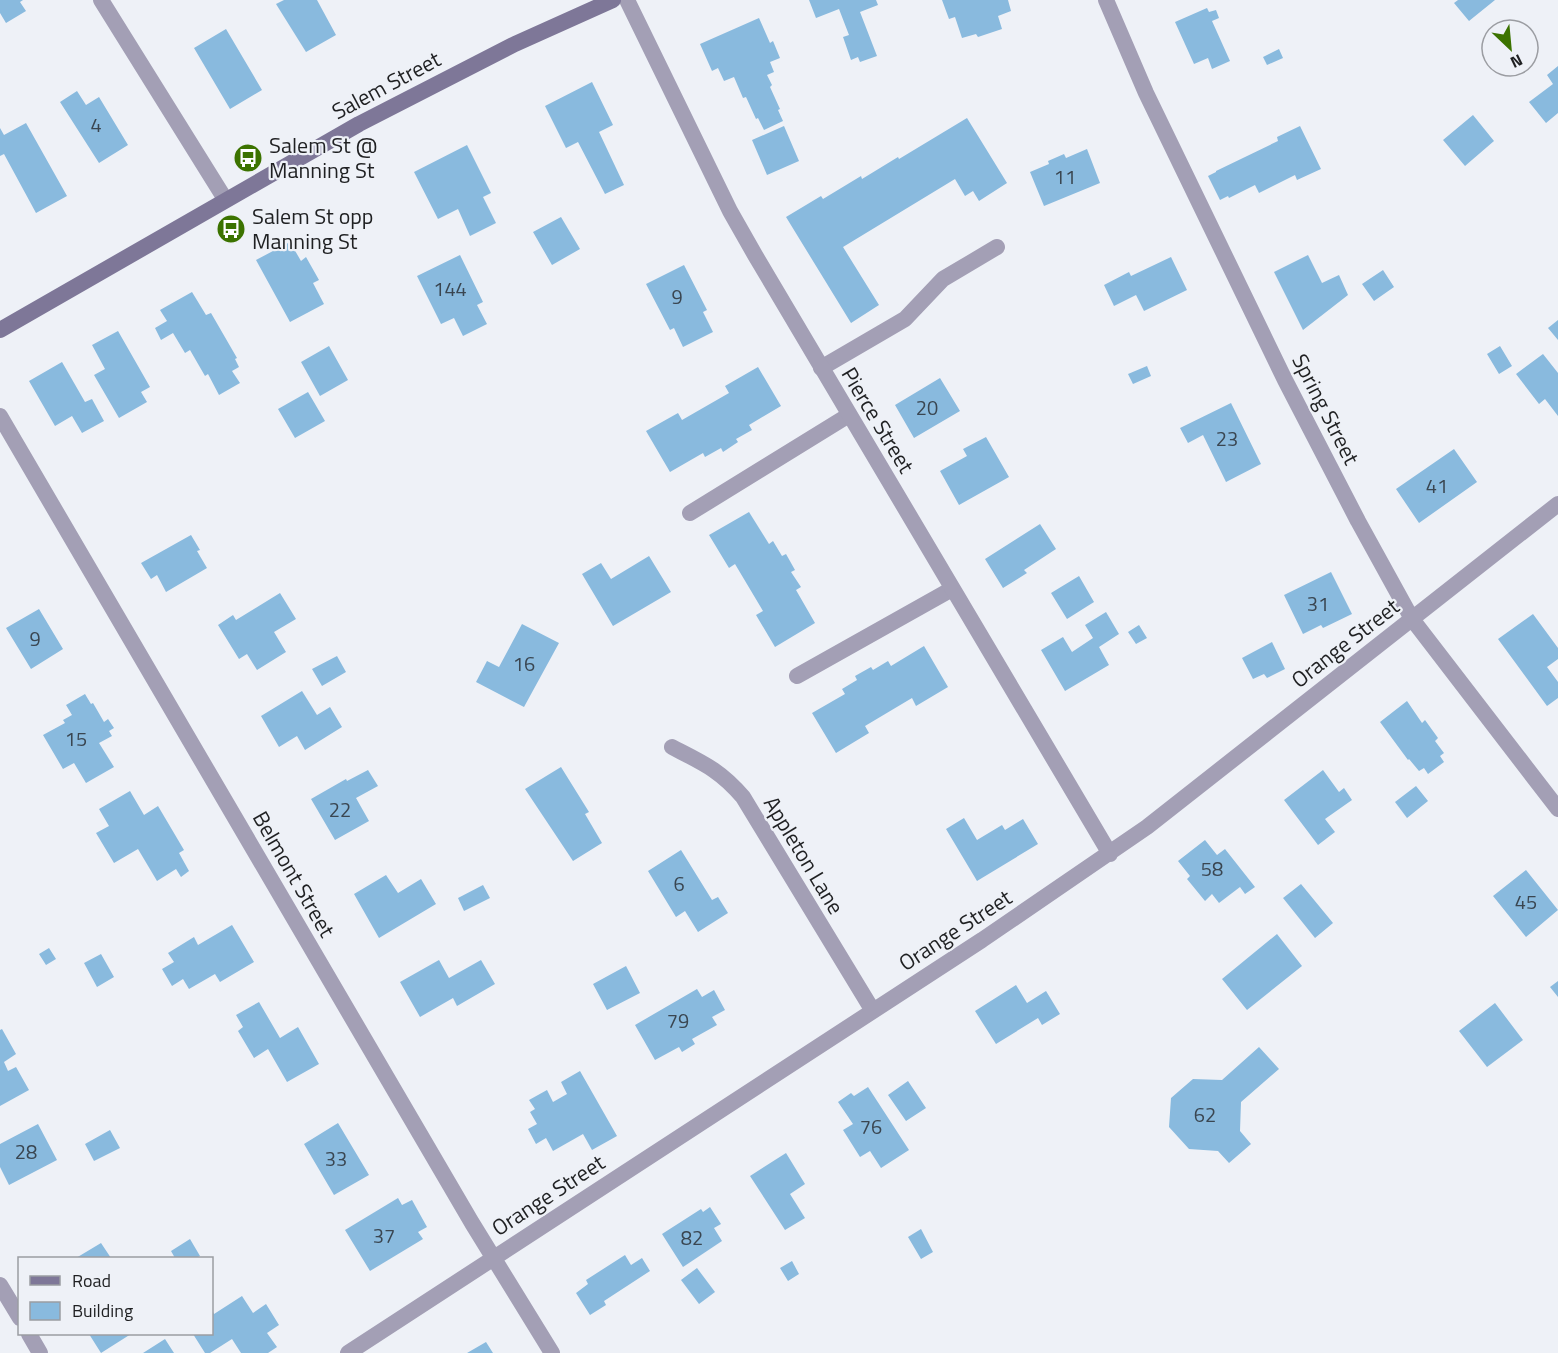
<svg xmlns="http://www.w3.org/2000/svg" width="1558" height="1353" font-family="'Titillium Web',sans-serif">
<rect width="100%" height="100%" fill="#eef1f7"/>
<path fill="#89bade" d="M0,0H23L20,2L26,11L6,23L0,13Z
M284,0H317L336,35L306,52L276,4Z
M809,0H876L878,5L860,12L877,56L860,62L858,57L851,60L843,37L849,35L839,9L816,18Z
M942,0H1008L1011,11L998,16L1002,29L978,37L976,34L962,38L955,17L949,19Z
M1458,0H1495L1469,21L1454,3Z
M1207,8L1209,12L1216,10L1219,18L1212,21L1230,61L1212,69L1208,58L1194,64L1175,22Z
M759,18L770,43L773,41L780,58L770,62L774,72L767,75L772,85L770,87L780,109L778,110L783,121L764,130L758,118L756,119L746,97L743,98L734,77L724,81L718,68L712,71L700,44Z
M226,29L262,90L230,109L194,48Z
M1279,49L1283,58L1267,65L1263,57Z
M1558,66V113L1546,123L1529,102L1553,84L1547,75Z
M592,82L613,125L599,132L624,185L605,194L578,142L566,148L545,106Z
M77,91L86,105L99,97L128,145L99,163L60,102Z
M1473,115L1494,141L1465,166L1443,140Z
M967,118L1007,183L979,201L973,191L965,196L955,179L843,247L879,305L851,323L786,217L821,196L823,199L861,176L862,179L898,157L899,159Z
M26,123L67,196L36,213L4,154L0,156V128L4,135Z
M784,126L799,161L767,175L752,140Z
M1300,126L1321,169L1297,180L1295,175L1259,193L1255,185L1229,198L1228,196L1220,200L1208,176L1216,172V171L1278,141L1277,137Z
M467,145L491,193L483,197L496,223L470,236L458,209L438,219L414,172Z
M1087,149L1100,183L1044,206L1030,172L1049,164L1048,161L1064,154L1066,158Z
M561,217L580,249L552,265L533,232Z
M290,242L301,261L306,257L319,280L313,283L324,304L290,322L256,260Z
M460,255L483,302L477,305L487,324L463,336L454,318L441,324L417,276Z
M1308,255L1322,283L1339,275L1348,295L1303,330L1274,272Z
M1171,257L1187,290L1144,311L1136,295L1114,306L1104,285L1129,272L1131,276Z
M684,265L707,310L703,312L713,332L683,347L674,328L670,330L646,284Z
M1383,270L1394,287L1374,301L1362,284Z
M192,292L206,315L211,313L237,358L235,359L239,367L232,371L240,383L219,395L208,374L205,376L190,350L185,353L173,333L161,340L155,328L167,321L160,310Z
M1558,320V340L1548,328Z
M118,331L150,387L141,392L147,402L119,418L94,375L105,369L92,345Z
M329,346L348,380L320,396L301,362Z
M1500,346L1512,366L1499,374L1487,354Z
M1543,354L1558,373V416L1545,399L1539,404L1516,374Z
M62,362L85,402L92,399L104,421L82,433L72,416L55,426L29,381Z
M1147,366L1151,376L1133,384L1128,374Z
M758,367L781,406L749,425L752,430L736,439L738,442L723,452L721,448L705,457L703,453L670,472L646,431L678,413L682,420L729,393L725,386Z
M940,378L960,411L914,438L895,405Z
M308,392L325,421L295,438L278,409Z
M1231,403L1261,464L1226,482L1203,435L1188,443L1180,428Z
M986,437L1009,477L959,505L940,471L967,456L963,449Z
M1454,449L1477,482L1419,523L1396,489Z
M749,512L769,544L773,541L782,556L786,554L795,570L791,572L801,587L796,590L815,623L775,647L756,615L763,611L735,564L729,568L709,535Z
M1040,524L1056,549L1024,570L1027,573L1003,588L985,559Z
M191,535L200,550L197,551L207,568L166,592L157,575L151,579L141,563Z
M649,556L671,592L613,626L582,574L601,563L611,579Z
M1331,572L1352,614L1323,628L1321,625L1303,634L1284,595Z
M1079,576L1094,602L1067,619L1051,593Z
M280,593L296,619L274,632L286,652L257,670L247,654L239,659L218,625L233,615L236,620Z
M39,609L63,649L31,669L6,628Z
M1106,612L1119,634L1099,647L1109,665L1065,691L1041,650L1063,637L1072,652L1093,638L1085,625Z
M1533,614L1558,648V659L1547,667L1558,682V698L1547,706L1498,639Z
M522,624L559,643L524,707L476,682L487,661L499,667Z
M1139,625L1147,638L1136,644L1128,632Z
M1272,642L1285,669L1267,678L1264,674L1253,679L1242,658Z
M924,646L948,687L916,706L912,698L865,726L869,733L836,753L812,713L845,694L842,689L857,680L855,676L871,667L873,670L888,661L891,666Z
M337,656L346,672L322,686L312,669Z
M302,691L317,715L330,707L342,727L305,750L297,736L279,747L261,716Z
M85,694L91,704L93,703L104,722L108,719L114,728L109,731L112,736L99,743L114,767L86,783L74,763L63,769L43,735L65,723L63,720L72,715L66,705Z
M1407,701L1422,723L1425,720L1438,738L1435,741L1444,753L1440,756L1444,762L1428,774L1424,768L1419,771L1409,759L1408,760L1380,722Z
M561,767L589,812L585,814L602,843L573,861L525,789Z
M368,770L378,786L356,798L369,821L335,840L311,799L346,779L347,781Z
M1323,770L1339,792L1344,788L1352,800L1325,819L1335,832L1318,845L1284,800Z
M1416,786L1428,801L1407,818L1395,802Z
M130,791L144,815L158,806L184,850L179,853L189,871L181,877L176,869L157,881L138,849L114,863L96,833L109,826L99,809Z
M964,818L977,840L1002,825L1005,830L1023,819L1038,844L977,881L946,829Z
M1205,840L1217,855L1225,849L1255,887L1245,894L1240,887L1219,903L1212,894L1205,901L1187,879L1190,876L1178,861Z
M681,850L712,900L718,897L728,913L698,932L685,911L676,917L648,871Z
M1526,870L1558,910L1526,937L1493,896Z
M386,875L398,893L421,879L436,904L379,938L354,894Z
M1301,884L1333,923L1315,938L1283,898Z
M483,885L490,898L464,911L458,898Z
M232,925L254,962L220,982L215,974L189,989L183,979L172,986L162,969L174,962L168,953L194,937L198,945Z
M1277,934L1302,966L1247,1010L1222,979Z
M49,948L56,959L46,965L39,954Z
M101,954L114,977L97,987L84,963Z
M439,960L449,978L481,960L495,984L457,1006L453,998L420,1017L400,982Z
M626,966L640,993L607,1010L593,984Z
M1558,981V997L1550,987Z
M1016,985L1027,1003L1046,991L1060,1014L1042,1025L1038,1018L996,1044L975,1011Z
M697,989L702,997L714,990L725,1010L712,1017L717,1025L692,1039L695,1044L682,1052L679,1047L655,1060L635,1025Z
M259,1002L280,1038L298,1027L319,1064L287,1082L268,1049L254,1058L238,1031L243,1027L236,1015Z
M1495,1003L1523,1040L1487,1067L1459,1031Z
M2,1029L16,1054L4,1062L8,1071L16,1067L29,1090L0,1106V1030Z
M1259,1047L1279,1069L1241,1102L1240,1131L1251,1144L1229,1163L1218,1151L1189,1149L1169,1127L1171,1098L1193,1079L1222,1080Z
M580,1071L617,1136L592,1150L583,1134L553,1151L546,1138L536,1144L528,1129L537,1124L530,1112L535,1109L529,1100L547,1090L553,1102L567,1094L561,1082Z
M908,1081L926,1108L906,1121L888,1095Z
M868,1087L909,1150L881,1168L870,1151L860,1157L843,1130L853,1124L838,1102L851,1093L854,1096Z
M338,1123L369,1175L334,1195L304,1144Z
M38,1124L57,1160L9,1185L0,1167V1144Z
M110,1130L120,1148L94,1161L85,1144Z
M786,1153L805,1184L790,1194L805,1218L785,1230L750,1176Z
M398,1198L402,1205L412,1200L427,1227L418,1232L423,1239L370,1271L345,1230Z
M710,1207L721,1224L714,1228L722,1241L683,1267L662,1234L701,1209L703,1212Z
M921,1229L933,1252L921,1259L908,1237Z
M190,1239L200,1256L196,1258H175L171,1251Z
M101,1243L111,1258H76Z
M625,1255L631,1265L642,1258L650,1271L604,1301L606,1305L590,1315L576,1293L588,1284L586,1280Z
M792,1261L799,1274L788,1281L780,1268Z
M697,1268L715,1292L699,1304L681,1280Z
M242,1296L253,1313L266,1304L279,1325L267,1333L277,1347L268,1353H241L232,1339L210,1353H205L193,1334H212V1310L214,1314Z
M89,1334H131L101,1353Z
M165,1339L174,1353H143Z
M486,1342L493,1353H467Z"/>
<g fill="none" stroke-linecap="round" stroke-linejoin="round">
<path stroke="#a39fb5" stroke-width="16" d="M821,368L905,319L943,279L997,247
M690,513L849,415
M797,676L952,589"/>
<path stroke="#a39fb5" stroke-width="16" d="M101,0L225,199
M627,0L730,211L755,255L1110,854
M1106,0L1146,93L1285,380L1358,521L1412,619L1558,809
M0,416L472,1223L552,1353
M672,747C703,763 720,770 743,797L873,1011
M0,1285L20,1318
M29,1334L40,1353
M348,1353L982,940L1147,827L1558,504"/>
<path stroke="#7e7798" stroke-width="16" d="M0,330L359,124L515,44L613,0"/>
</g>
<defs>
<g id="bus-disc" transform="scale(1.5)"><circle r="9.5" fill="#3c7300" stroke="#eef1f7"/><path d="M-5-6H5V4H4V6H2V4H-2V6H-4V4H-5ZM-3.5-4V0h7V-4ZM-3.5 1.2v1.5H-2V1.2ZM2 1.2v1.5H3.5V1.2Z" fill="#fff"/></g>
</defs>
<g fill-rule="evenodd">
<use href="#bus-disc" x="248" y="158"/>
<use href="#bus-disc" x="231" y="229"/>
</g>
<g text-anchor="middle" stroke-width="4.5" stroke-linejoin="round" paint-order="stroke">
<g font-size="20" fill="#3a4651">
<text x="96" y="132">4</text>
<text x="1065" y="184">11</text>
<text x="450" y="296">144</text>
<text x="677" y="304">9</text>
<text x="927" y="415">20</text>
<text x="1227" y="446">23</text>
<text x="1437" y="493">41</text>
<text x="1318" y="611">31</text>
<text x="35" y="646">9</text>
<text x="524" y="671">16</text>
<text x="76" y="746">15</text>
<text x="340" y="817">22</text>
<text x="1212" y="876">58</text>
<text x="679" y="891">6</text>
<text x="1526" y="909">45</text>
<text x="678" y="1028">79</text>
<text x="1205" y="1122">62</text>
<text x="871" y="1134">76</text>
<text x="26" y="1159">28</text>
<text x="336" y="1166">33</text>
<text x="384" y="1243">37</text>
<text x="692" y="1245">82</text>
</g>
<g font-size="22" fill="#1f2022" stroke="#eef1f7">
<text transform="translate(386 85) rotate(-28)" y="8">Salem Street</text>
<text transform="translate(1326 409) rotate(63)" y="8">Spring Street</text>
<text transform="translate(878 420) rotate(59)" y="8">Pierce Street</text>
<text transform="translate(1345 643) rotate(-38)" y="8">Orange Street</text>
<text transform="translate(804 855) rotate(59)" y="8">Appleton Lane</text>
<text transform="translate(294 874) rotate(60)" y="8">Belmont Street</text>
<text transform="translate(955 930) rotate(-33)" y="8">Orange Street</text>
<text transform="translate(548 1195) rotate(-33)" y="8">Orange Street</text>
</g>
<g font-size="22" fill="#1f2022" stroke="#eef1f7" text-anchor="start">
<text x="269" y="153">Salem St @<tspan x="269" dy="25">Manning St</tspan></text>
<text x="252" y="224">Salem St opp<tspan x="252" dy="25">Manning St</tspan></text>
</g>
</g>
<rect x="18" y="1257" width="195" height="78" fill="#eef1f7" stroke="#9b9da2" stroke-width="1.5"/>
<rect x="30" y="1276" width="30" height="9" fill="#7e7798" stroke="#9b9da2" stroke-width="1.5"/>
<text x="72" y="1287" font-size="18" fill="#1f2022">Road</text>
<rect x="30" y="1302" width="30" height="18" fill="#89bade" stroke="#9b9da2" stroke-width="1.5"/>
<text x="72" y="1317" font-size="18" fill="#1f2022">Building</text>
<g transform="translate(1510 48) rotate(154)"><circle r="28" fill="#eef1f7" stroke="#9b9da2" stroke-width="1.5"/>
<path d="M0-4.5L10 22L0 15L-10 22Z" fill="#3c7300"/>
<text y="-9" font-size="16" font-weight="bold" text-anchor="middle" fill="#1f2022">N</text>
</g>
</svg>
